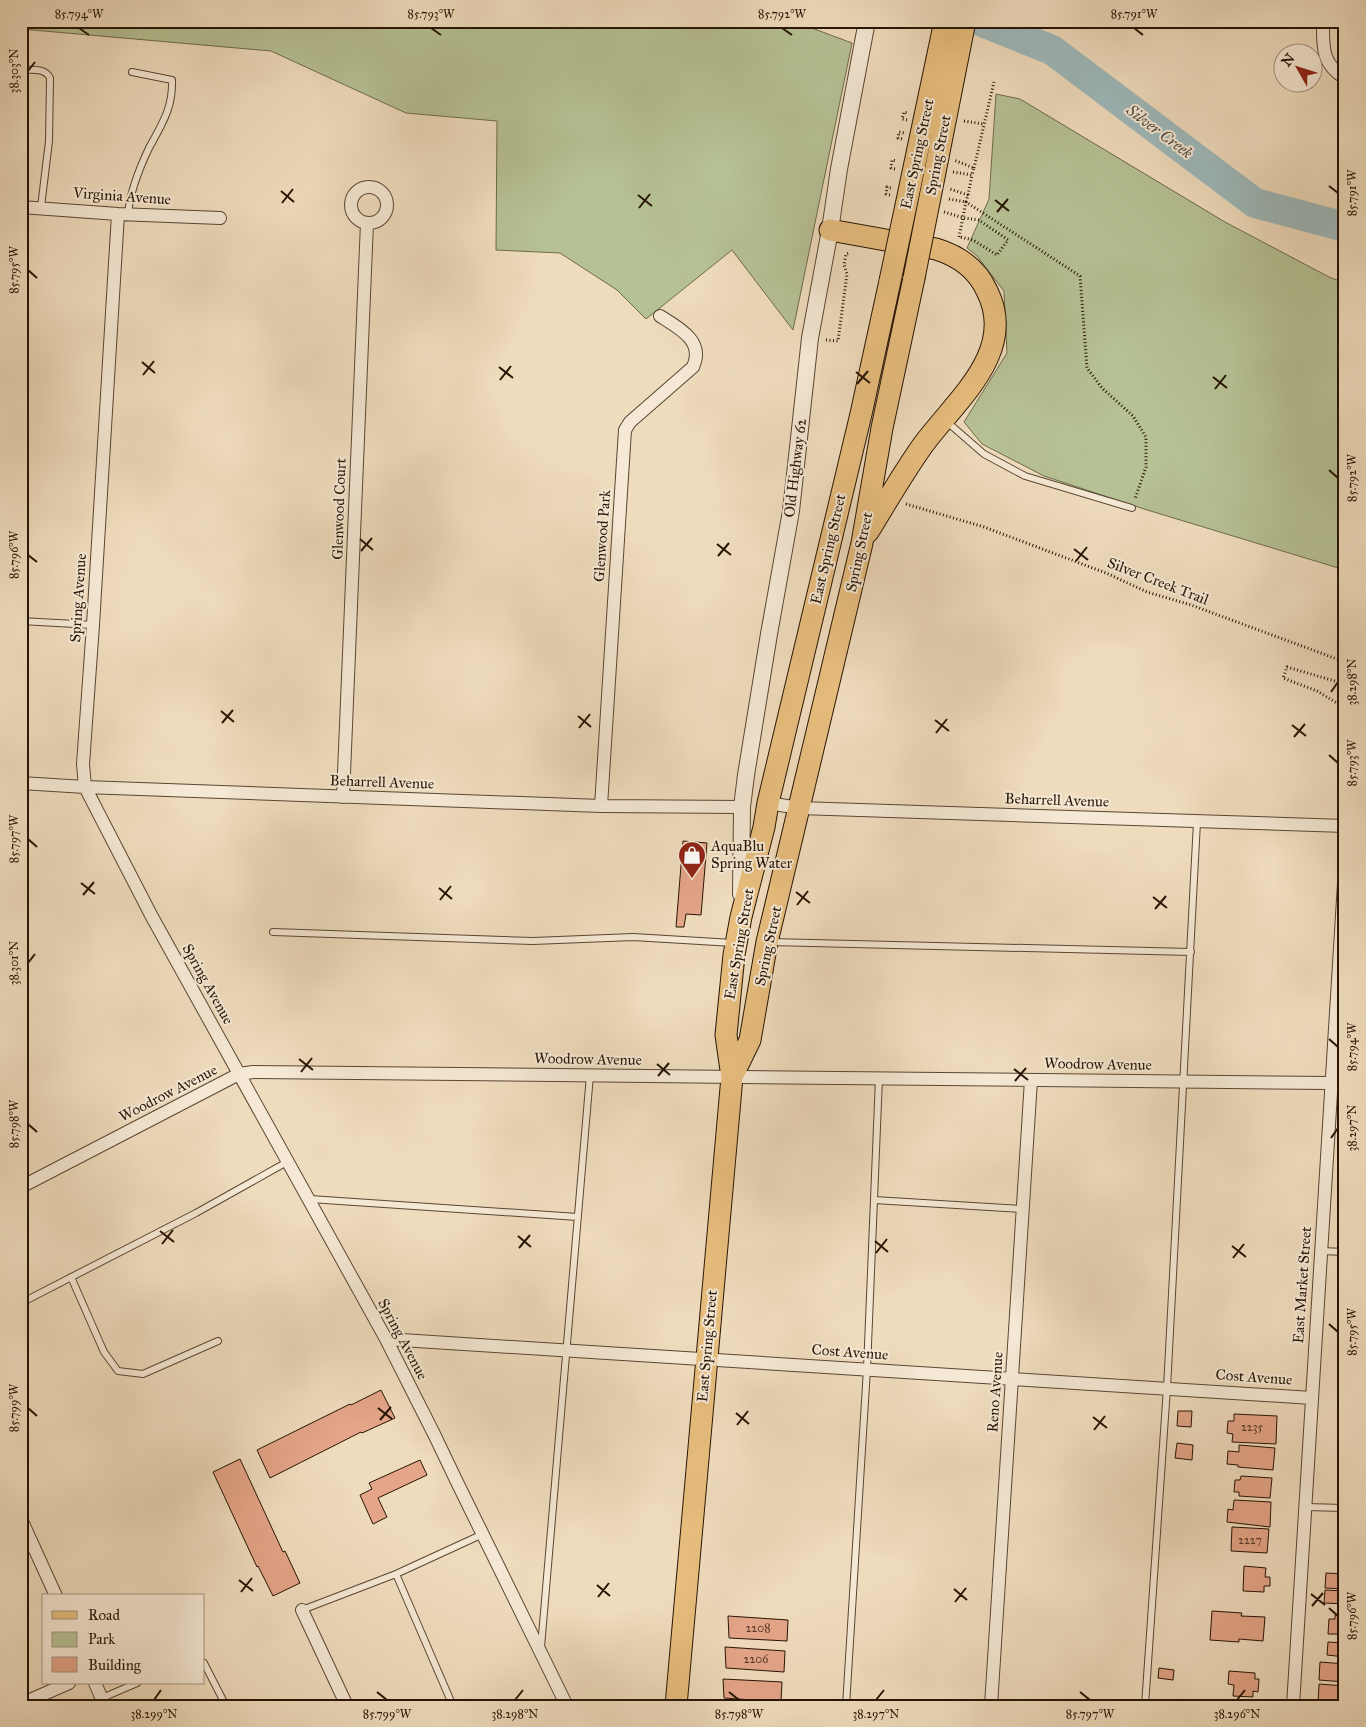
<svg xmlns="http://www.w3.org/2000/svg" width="1366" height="1727" font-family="'IM FELL Great Primer',serif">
<rect width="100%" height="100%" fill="#efdcbd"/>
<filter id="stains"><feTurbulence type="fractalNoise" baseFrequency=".004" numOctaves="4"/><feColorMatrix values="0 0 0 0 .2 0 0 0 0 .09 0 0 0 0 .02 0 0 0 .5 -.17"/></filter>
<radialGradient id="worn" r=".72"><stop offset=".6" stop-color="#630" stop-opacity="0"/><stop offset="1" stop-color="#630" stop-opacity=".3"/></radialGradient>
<path fill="#b6c194" stroke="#6e6a4c" d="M21,21H793L852,43L793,330L732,250L646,319L617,290L560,253L496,250L497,121L406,113L271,51L21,29Z
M996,94L1020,99L1225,222L1329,277L1345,283V570L1144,509L1044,476L982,444L964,422L1007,353L1004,291L977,256L967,248L989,199Z"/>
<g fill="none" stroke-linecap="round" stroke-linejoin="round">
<path stroke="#9eb9bb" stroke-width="30" d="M980,21L1052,50L1255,203L1345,227"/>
</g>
<path fill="#e4a588" stroke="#271405" d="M683,841L707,843L701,915L686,914L684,927H676Z
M381,1390L395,1418L362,1433L361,1432L270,1478L257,1450L350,1404L351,1405Z
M1178,1411H1192L1191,1427L1177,1426Z
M1234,1414L1277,1416L1276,1444L1232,1442L1233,1434L1227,1433L1228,1421H1234Z
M1177,1443L1193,1445L1192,1460L1175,1458Z
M1239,1445L1275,1448L1273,1470L1238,1467V1465L1227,1464L1228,1451L1239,1452Z
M240,1459L283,1552L285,1551L300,1583L273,1596L258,1566L257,1567L213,1472Z
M420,1460L427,1475L378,1498L387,1517L373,1524L360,1495L372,1489L369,1483Z
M1241,1476L1272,1478L1270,1498L1239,1496V1492H1234L1235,1480H1240Z
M1234,1500L1271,1502L1270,1527L1227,1522L1228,1509L1233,1510Z
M1232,1527L1269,1529L1267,1553L1231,1551Z
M1244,1566L1266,1568L1265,1577H1270V1586H1264V1592L1243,1591Z
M1326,1573L1345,1574V1589L1325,1588Z
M1325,1590L1345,1591V1604L1324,1603Z
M1212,1611L1242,1613L1241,1616L1265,1617L1263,1641L1239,1639V1642L1210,1640Z
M1335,1615H1345V1634H1328L1329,1619H1335Z
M728,1616L788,1620L787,1641L729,1638Z
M1328,1642L1345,1643V1657L1327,1655Z
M725,1647L785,1651L784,1672L726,1668Z
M1320,1662L1345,1664V1682L1319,1680Z
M1159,1668L1174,1670L1173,1680L1158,1678Z
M1229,1671L1255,1673V1679H1259L1258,1692L1253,1691V1697L1233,1696L1234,1685L1228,1684Z
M723,1679L782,1682L781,1702L724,1698Z
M1319,1684L1345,1686V1706L1318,1704Z
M1227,1703L1253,1704V1706H1227Z"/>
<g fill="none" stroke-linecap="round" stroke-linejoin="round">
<g stroke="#594633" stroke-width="8">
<path id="service" d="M23,70C33,70 45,68 50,78L49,141L41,207
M128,214C130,192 139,169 149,148C162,124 173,108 172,80L132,72
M946,421L984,454L1025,476L1132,508
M21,621L93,625
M273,932L533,941L633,937L733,943
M770,942L1191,952
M310,1199L578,1217
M874,1200L1023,1209
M1321,1251L1345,1252
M71,1277L104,1352L118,1371L143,1374L218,1341
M21,1303L196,1213L287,1162
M1305,1507L1345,1508
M302,1610L396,1574
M541,1647L590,1075
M204,1663L226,1706
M102,1698L137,1683
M453,1706L396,1574L483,1534
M846,1706L867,1369L879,1078
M1145,1706L1167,1388L1197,822"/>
</g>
<g stroke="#594633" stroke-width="14">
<path id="minor" d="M1323,21C1323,46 1321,64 1345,78
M351 205a18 18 0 1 1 36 0a18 18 0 1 1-36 0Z
M21,207L118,214L220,218
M118,214L93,625L83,764L85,787L151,915L386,1339L435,1436L456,1480L567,1706
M21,783L85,787L601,806L742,807
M343,797L367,223
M768,803L799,808L1345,826
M601,806L625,430L630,422L693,367C705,341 679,328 660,316
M21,1187L239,1074L253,1072L1331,1083
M386,1339L1312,1398
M21,1519L56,1596
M302,1610L347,1706
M95,1683L105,1706
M21,1704L69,1683
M991,1706L1031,1080
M1293,1706L1345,867"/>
</g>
<g stroke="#594633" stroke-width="18">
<path id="tertiary" d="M741,894L742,807L746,775L769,634L791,511L810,338L830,230L839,169L867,21"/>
</g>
<g stroke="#271405" stroke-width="23">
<path id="primary" d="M830,230L936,249C959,256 977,269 987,291C1018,352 955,401 923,445C903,473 886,503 868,532
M732,1077L750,1040L767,942L862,543L882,428L914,278
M676,1706L732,1077L726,1035L734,955L741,917L764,827L768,803L861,414L890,281"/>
</g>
<path stroke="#271405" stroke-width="3" stroke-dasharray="1 2.5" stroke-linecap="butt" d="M907,120L902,119L904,112L908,113
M964,121L983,124
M902,139L898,138L899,132L904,133
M974,168L994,82
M895,169L891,168L892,160L897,161
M953,172L972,175L974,168L954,160
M890,195L886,194L887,187L891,188
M968,195L972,175
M949,199L966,202L968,195L950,189
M944,212L964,218L979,220L1008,240L997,255L973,240L960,237
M959,237L966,202L1080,276L1087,368L1102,388L1133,416L1146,437V467L1135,499
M826,340L838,341L847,274L844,265L846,254L849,253
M906,504L984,527L1106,573L1147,592L1191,605L1345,662
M1345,684L1287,667L1283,678L1317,691L1345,708"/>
<use href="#service" stroke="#f5e8d4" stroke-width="6"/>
<use href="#minor" stroke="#f5e8d4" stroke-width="12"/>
<use href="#tertiary" stroke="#f5e8d4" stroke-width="16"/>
<use href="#primary" stroke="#e8be7e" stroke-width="21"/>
<g stroke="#271405" stroke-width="23" stroke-linecap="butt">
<path id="primary-bridge" d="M914,278L965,21
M890,281L945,21"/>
</g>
<use href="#primary-bridge" stroke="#e8be7e" stroke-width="21"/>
</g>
<path fill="none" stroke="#271405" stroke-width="2" d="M79,28L89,35M431,28L441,35M782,28L792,35M1134,28L1143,35M28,71L35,62M1329,186L1338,193M281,191L294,202M638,195L652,206M995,200L1009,211M282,203L293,189M639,208L650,194M997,212L1008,199M28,270L37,278M142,362L155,373M499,367L513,378M856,372L870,383M143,375L154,361M1213,377L1227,388M500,380L511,366M857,384L868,371M1215,389L1226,375M1329,470L1338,478M360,539L373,550M717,544L731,555M1074,549L1088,560M361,551L372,538M28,555L37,562M718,556L729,543M1076,561L1087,547M1331,692L1338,682M221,711L234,722M578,716L591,727M935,720L949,731M222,723L233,710M1292,725L1306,736M579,728L590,714M936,733L947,719M1294,737L1305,724M1329,755L1338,763M28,839L37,847M81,883L95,894M439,888L452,899M796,892L810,903M83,895L94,882M1153,897L1167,908M440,900L451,886M797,905L808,891M1155,909L1166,896M28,963L35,954M1329,1039L1338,1047M299,1059L313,1070M657,1064L670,1075M1014,1069L1028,1080M301,1072L312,1058M658,1076L669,1063M1015,1081L1026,1068M28,1124L37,1132M1331,1138L1338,1128M160,1231L174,1242M518,1236L531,1247M875,1241L888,1252M162,1244L173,1230M1232,1246L1246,1257M519,1248L530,1235M876,1253L887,1239M1233,1258L1244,1244M1329,1324L1338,1332M28,1408L37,1416M378,1408L392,1419M736,1413L749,1424M1093,1417L1107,1428M380,1420L391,1407M737,1425L748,1411M1094,1430L1105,1416M239,1580L253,1591M597,1585L610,1596M954,1589L967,1600M241,1592L252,1578M1311,1594L1325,1605M598,1597L609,1583M955,1602L966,1588M1312,1606L1323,1593M1329,1608L1338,1616M377,1692L387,1700M729,1692L739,1700M1080,1692L1090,1700M154,1700L161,1690M515,1700L523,1690M876,1700L884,1690M1237,1700L1245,1690"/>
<defs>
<g id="shop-pin" transform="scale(1.4375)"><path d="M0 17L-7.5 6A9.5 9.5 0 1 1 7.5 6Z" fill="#8f2418" stroke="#f5e8d4"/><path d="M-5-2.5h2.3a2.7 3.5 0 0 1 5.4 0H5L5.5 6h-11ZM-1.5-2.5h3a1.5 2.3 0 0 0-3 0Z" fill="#fff"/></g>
</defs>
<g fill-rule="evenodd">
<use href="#shop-pin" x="692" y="855"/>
</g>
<g text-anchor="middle" stroke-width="4" stroke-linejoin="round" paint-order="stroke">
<g font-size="12" fill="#563826">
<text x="1252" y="1431">2235</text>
<text x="1250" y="1544">2227</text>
<text x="758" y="1632">2208</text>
<text x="756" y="1663">2206</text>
</g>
<g font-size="15" fill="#271405" stroke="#f5e8d4">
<text transform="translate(917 154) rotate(-78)" y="5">East Spring Street</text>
<text transform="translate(938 155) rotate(-79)" y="5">Spring Street</text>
<text transform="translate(122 196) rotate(4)" y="5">Virginia Avenue</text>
<text transform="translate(795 468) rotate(-83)" y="5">Old Highway 62</text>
<text transform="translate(339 509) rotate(-88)" y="5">Glenwood Court</text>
<text transform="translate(602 536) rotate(-86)" y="5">Glenwood Park</text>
<text transform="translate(828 549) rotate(-77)" y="5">East Spring Street</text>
<text transform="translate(859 552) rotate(-78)" y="5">Spring Street</text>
<text transform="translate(1158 581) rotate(21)" y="5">Silver Creek Trail</text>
<text transform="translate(78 598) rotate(-86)" y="5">Spring Avenue</text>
<text transform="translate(382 782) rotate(2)" y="5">Beharrell Avenue</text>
<text transform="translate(1057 800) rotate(2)" y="5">Beharrell Avenue</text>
<text transform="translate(739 944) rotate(-80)" y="5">East Spring Street</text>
<text transform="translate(768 946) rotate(-78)" y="5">Spring Street</text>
<text transform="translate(208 984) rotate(61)" y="5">Spring Avenue</text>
<text transform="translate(588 1059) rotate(1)" y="5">Woodrow Avenue</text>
<text transform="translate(1098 1064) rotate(1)" y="5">Woodrow Avenue</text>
<text transform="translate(168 1093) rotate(-27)" y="5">Woodrow Avenue</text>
<text transform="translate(1302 1285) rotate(-86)" y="5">East Market Street</text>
<text transform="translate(403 1339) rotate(62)" y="5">Spring Avenue</text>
<text transform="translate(707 1346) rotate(-85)" y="5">East Spring Street</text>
<text transform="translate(850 1352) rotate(4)" y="5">Cost Avenue</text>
<text transform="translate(1254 1377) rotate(4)" y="5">Cost Avenue</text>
<text transform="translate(995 1392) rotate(-86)" y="5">Reno Avenue</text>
</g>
<g font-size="15" fill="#271405" stroke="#f5e8d4" text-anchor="start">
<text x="711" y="851">AquaBlu<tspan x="711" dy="17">Spring Water</tspan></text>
</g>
<g font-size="16" font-style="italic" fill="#514e45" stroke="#f5e8d4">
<text transform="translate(1160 131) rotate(37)" y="6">Silver Creek</text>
</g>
</g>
<rect width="1366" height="1727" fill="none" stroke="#efdcbd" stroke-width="55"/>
<rect x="42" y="1594" width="162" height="90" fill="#f5e8d4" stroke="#a39381"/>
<rect x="52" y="1611" width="25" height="8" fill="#e8be7e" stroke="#a39381"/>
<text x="88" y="1620" font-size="15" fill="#271405">Road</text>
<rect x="52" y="1632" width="25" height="15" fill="#b6c194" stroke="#a39381"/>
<text x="88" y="1644" font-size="15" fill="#271405">Park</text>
<rect x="52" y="1657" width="25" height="15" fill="#e4a588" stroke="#a39381"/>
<text x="88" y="1670" font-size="15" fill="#271405">Building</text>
<g transform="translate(1298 68) rotate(309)"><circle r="24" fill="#f5e8d4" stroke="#a39381"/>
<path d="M0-4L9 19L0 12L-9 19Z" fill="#8f2418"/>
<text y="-8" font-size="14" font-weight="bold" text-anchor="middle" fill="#271405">N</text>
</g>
<rect x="28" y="28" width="1310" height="1672" fill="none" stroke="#271405" stroke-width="2"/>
<g font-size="12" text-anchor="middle" fill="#271405">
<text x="79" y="18">85.794°W</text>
<text x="431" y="18">85.793°W</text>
<text x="782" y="18">85.792°W</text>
<text x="1134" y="18">85.791°W</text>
<text transform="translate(14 71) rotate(-90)" y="4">38.303°N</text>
<text transform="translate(1352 193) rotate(-90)" y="4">85.791°W</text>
<text transform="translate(14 270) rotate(-90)" y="4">85.795°W</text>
<text transform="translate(1352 478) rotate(-90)" y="4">85.792°W</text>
<text transform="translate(14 555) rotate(-90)" y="4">85.796°W</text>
<text transform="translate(1352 682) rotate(-90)" y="4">38.298°N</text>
<text transform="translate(1352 763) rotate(-90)" y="4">85.793°W</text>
<text transform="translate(14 839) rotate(-90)" y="4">85.797°W</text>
<text transform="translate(14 963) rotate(-90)" y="4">38.301°N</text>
<text transform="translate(1352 1047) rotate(-90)" y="4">85.794°W</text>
<text transform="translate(14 1124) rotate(-90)" y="4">85.798°W</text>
<text transform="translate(1352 1128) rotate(-90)" y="4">38.297°N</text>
<text transform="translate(1352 1332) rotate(-90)" y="4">85.795°W</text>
<text transform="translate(14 1408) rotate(-90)" y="4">85.799°W</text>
<text transform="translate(1352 1616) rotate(-90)" y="4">85.796°W</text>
<text x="154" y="1718">38.299°N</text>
<text x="387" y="1718">85.799°W</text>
<text x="515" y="1718">38.298°N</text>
<text x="739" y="1718">85.798°W</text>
<text x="876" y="1718">38.297°N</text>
<text x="1090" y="1718">85.797°W</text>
<text x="1237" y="1718">38.296°N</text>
</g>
<rect width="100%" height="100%" filter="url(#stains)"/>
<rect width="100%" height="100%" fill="url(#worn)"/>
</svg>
